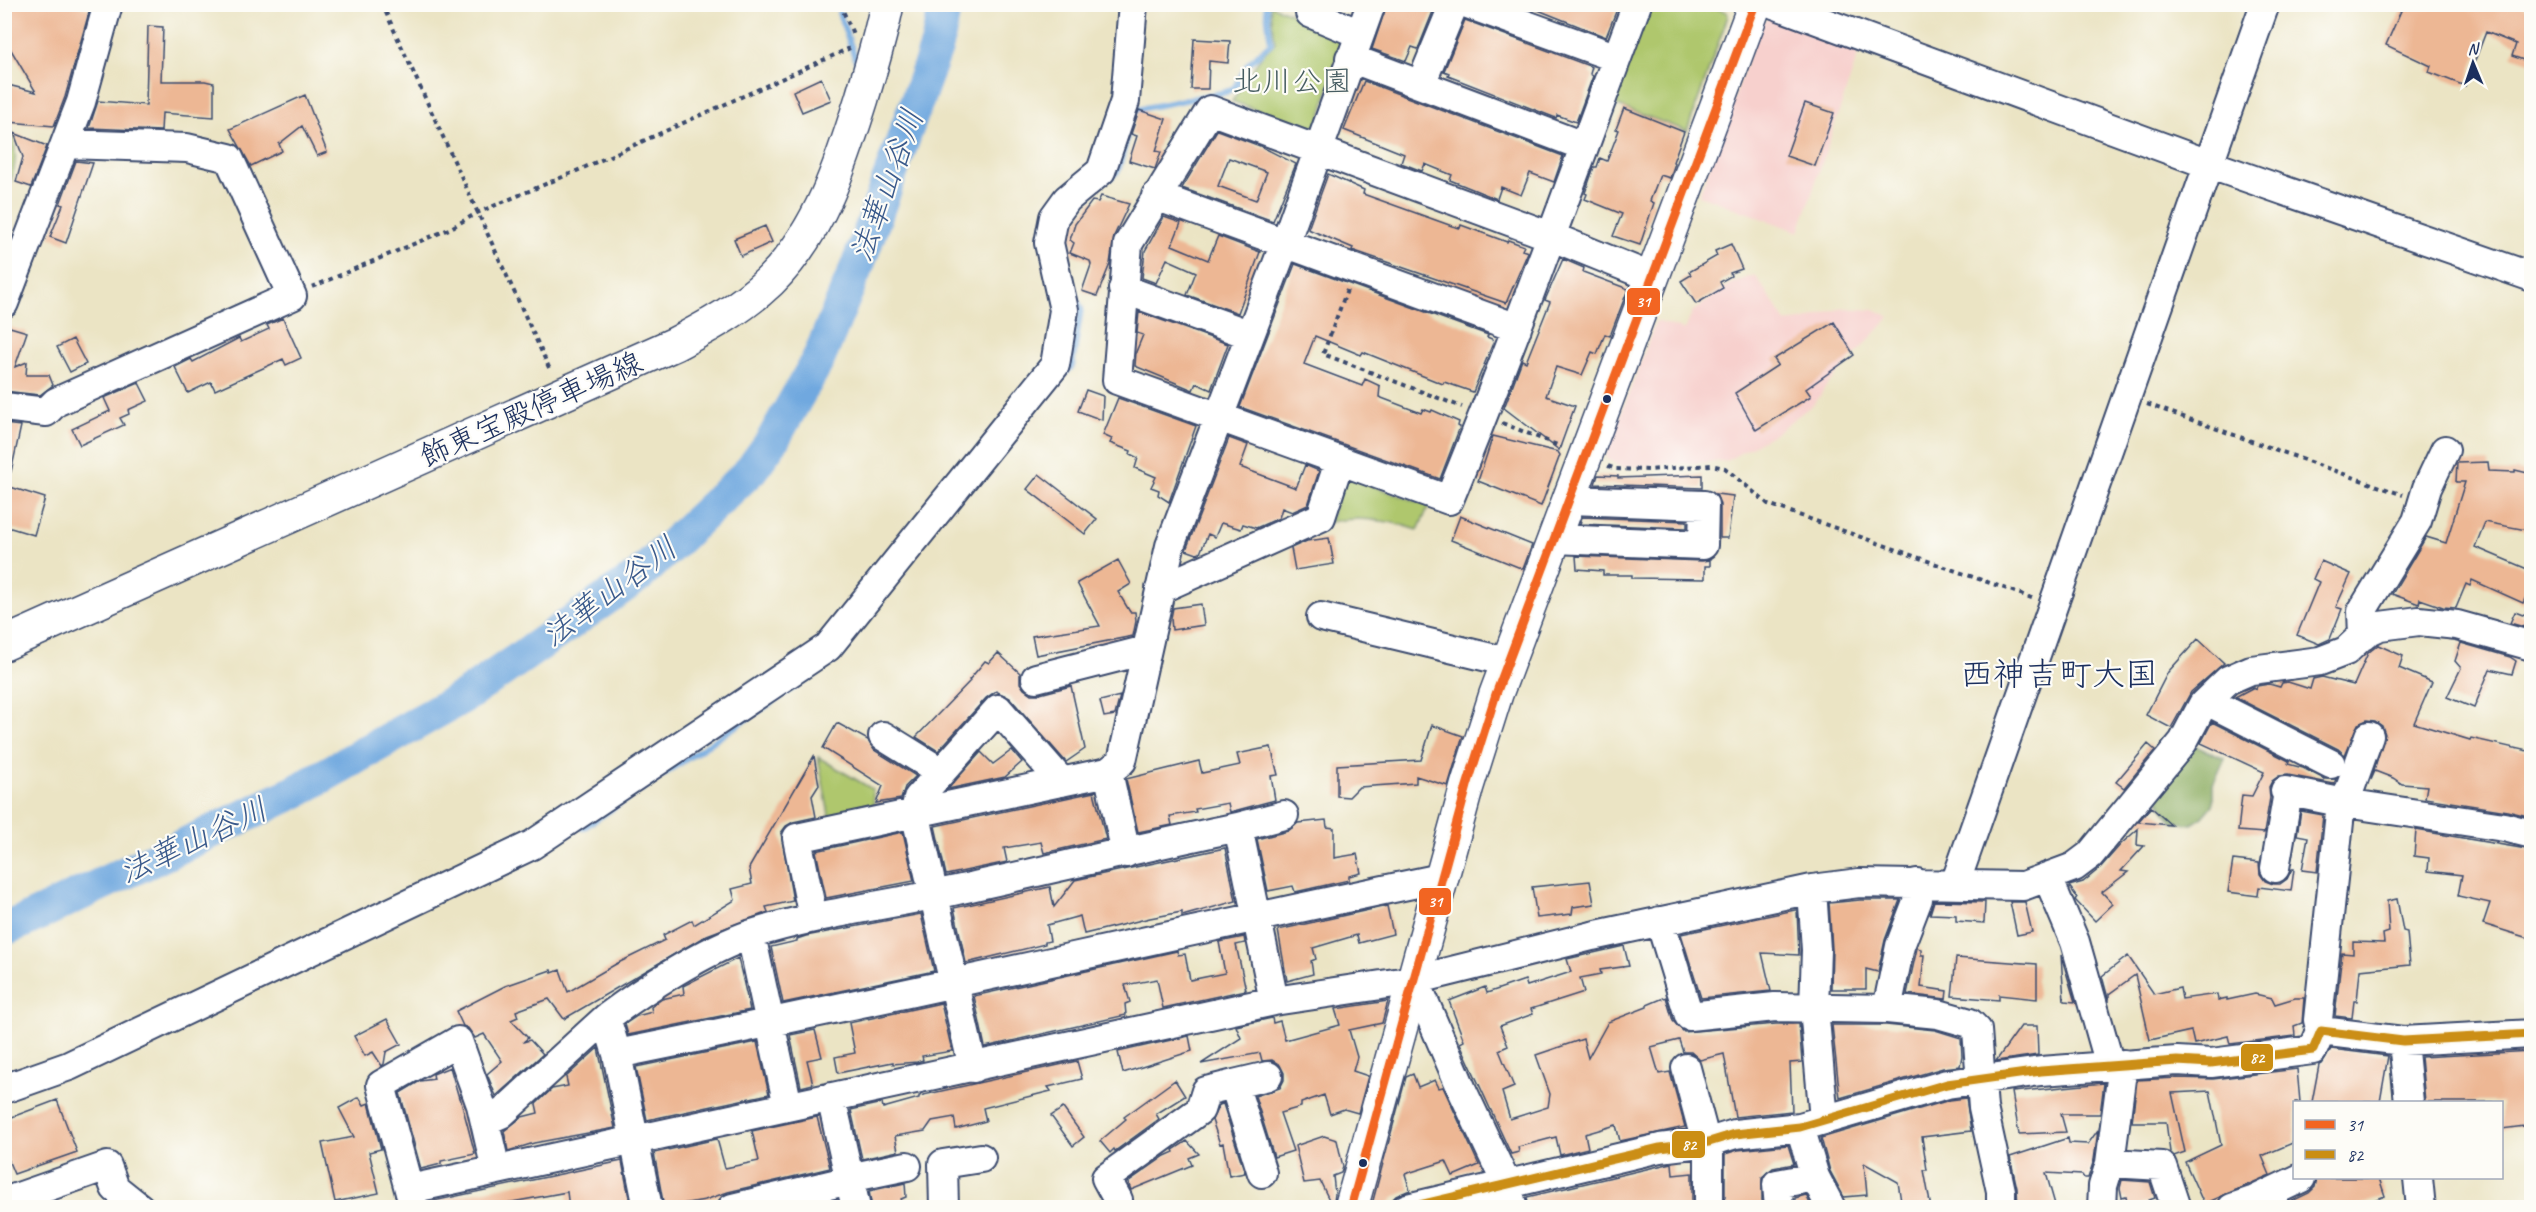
<svg xmlns="http://www.w3.org/2000/svg" width="2536" height="1212" font-family="Caveat,'Klee One',sans-serif">
<rect width="100%" height="100%" fill="#fdfcf7"/>
<filter id="ink" filterUnits="userSpaceOnUse"><feTurbulence type="fractalNoise" baseFrequency=".0167" numOctaves="2"/><feDisplacementMap in="SourceGraphic" scale="12" xChannelSelector="R" yChannelSelector="G"/><feConvolveMatrix kernelMatrix="1 2 1 2 8 2 1 2 1" color-interpolation-filters="sRGB"/></filter>
<filter id="wash" filterUnits="userSpaceOnUse"><feTurbulence type="fractalNoise" baseFrequency=".008" numOctaves="4" result="noise"/><feDisplacementMap in="SourceGraphic" scale="24" xChannelSelector="R" yChannelSelector="G"/><feGaussianBlur stdDeviation="1.35" result="paint"/><feColorMatrix in="noise" values="0 0 0 0 0 0 0 0 0 0 0 0 0 0 0 0 0 1.4 0 .05"/><feComposite in="paint" operator="in"/></filter>
<g filter="url(#wash)">
<rect width="100%" height="100%" fill="#ebe4c4"/>
<path fill="#f7d0cd" d="M1768,18L1856,47L1858,55L1799,232L1699,195L1761,24Z
M1755,275L1786,322L1805,320L1842,308L1876,310L1890,317L1827,385L1815,403L1774,434L1726,461L1620,467L1605,457L1656,321L1685,330L1692,312L1730,284Z"/>
<path fill="#afc76d" stroke="#657b66" stroke-width="1.5" d="M1270,5L1345,35L1318,125L1309,129L1232,101L1262,55L1275,43Z
M1647,5H1708L1727,12L1728,16L1687,131L1610,103Z
M5,123L9,124C19,151 17,169 5,195Z
M1345,476L1429,506L1418,530C1389,520 1360,515 1329,522Z
M818,757L872,789L875,814L831,825Z"/>
<path fill="#8bac60" stroke="#536e5f" stroke-width="1.5" d="M2193,745L2225,759L2213,784V805L2203,817L2192,824L2172,822L2153,791Z"/>
<g fill="none" stroke-linecap="round" stroke-linejoin="round">
<path stroke="#70a8df" stroke-width="6" d="M839,13L858,66
M1133,114L1134,110L1226,92L1235,87L1248,64L1271,43L1266,4
M1111,177L1118,171L1127,138
M1062,377L1072,366L1081,308L1073,291
M583,828L835,660L840,654"/>
<path stroke="#70a8df" stroke-width="34" d="M4,929L24,921L295,792L468,694L640,575L751,470L772,441L818,360L860,259L937,45L945,4"/>
</g>
<g id="blocks">
<path fill="#edb794" fill-rule="evenodd" d="M14,4H72L90,9L65,97L54,126L9,122L4,111V84L36,92L4,38V10Z
M1387,4H1436L1418,49L1412,47L1406,61L1372,49Z
M1523,4H1619L1606,37Z
M2404,4H2513L2528,10L2532,7V63L2512,56L2516,44L2486,32L2465,86L2429,72L2431,66L2386,45Z
M1465,20L1592,67L1590,74L1593,76L1576,122L1557,115L1556,118L1448,76L1449,73L1444,71Z
M148,26L163,27L161,81H205L214,83V117L162,113L161,131L89,128L98,101L146,105Z
M1194,39L1230,41L1228,63L1209,61L1208,89H1191Z
M821,78L831,100L802,112L793,91Z
M1364,81L1563,156L1554,182L1530,173L1521,195L1501,187L1497,199L1450,180L1452,175L1425,164L1422,171L1401,163L1404,154L1344,130Z
M305,95L327,152L317,156L302,126L279,144L282,151L251,166L230,129Z
M1805,103L1834,113L1815,166L1786,156Z
M1624,108L1684,132L1673,162L1675,163L1670,178L1660,175L1650,201L1654,203L1640,245L1613,236L1622,214L1585,199L1587,194L1585,193L1594,167H1597L1600,158L1607,161L1619,130L1616,129Z
M1139,110L1166,119L1156,151L1161,152L1155,169L1129,161L1137,136L1131,134Z
M1217,130L1260,146L1296,164L1273,221L1182,188ZM1229,158L1267,172L1256,200L1218,186Z
M14,133L47,146L31,187L16,182L23,157Z
M76,161L93,163L66,243L50,237L63,205L60,204Z
M1328,174L1364,190L1363,194L1452,226L1460,228L1461,225L1507,242L1508,240L1524,246L1522,250L1528,252L1506,303L1352,250L1353,248L1308,229Z
M1101,196L1129,204L1114,236L1110,264L1097,296L1082,291L1091,265L1090,261L1070,253L1074,243L1070,240L1075,224L1092,201L1098,202Z
M1164,217L1181,223L1172,245L1208,260L1218,236L1260,252L1238,313L1187,295L1196,272L1167,259L1156,283L1142,278L1145,251Z
M765,226L772,242L741,256L734,239Z
M1731,244L1742,269L1730,273L1731,276L1720,282L1723,288L1696,304L1681,281L1691,275L1689,272L1717,256L1715,251Z
M1563,259L1584,268L1583,272L1628,289L1610,336L1605,334L1597,354L1592,352L1582,375L1556,367L1546,396L1575,406L1559,450L1504,408L1522,360L1526,362L1550,302L1545,300Z
M1295,264L1488,335L1487,337L1492,339L1493,343L1473,392L1444,382L1443,384L1363,352L1361,355L1315,336L1304,364L1362,386L1365,379L1380,386L1379,397L1421,413L1423,409L1431,412L1432,410L1459,422L1458,426L1460,427L1440,479L1240,407Z
M1139,312L1228,344L1211,390L1196,383L1193,390L1135,366L1136,352L1143,335L1137,333Z
M283,318L301,358L286,365L283,359L215,390L211,382L188,393L175,367L191,359L193,362L239,338L241,342L269,329L267,325Z
M1834,322L1854,355L1806,389L1811,396L1756,430L1735,393L1778,365L1774,359Z
M10,327L27,332L15,367L27,362L26,375H49L53,385L40,395L4,391V344Z
M73,339L86,364L70,372L57,347Z
M139,383L148,401L128,410L129,414L120,418L124,425L80,445L72,429L110,411L104,398Z
M1086,390L1103,396L1102,420L1078,411Z
M1118,398L1196,426L1169,502L1158,495L1159,490L1151,487L1156,477L1135,468L1138,458L1130,454L1131,451L1110,443L1112,439L1103,435Z
M4,424L21,426L11,472L4,471Z
M1493,436L1558,452L1560,455L1541,506L1478,481Z
M1229,438L1248,445L1240,467L1296,488L1305,465L1319,471L1308,505L1292,512L1282,508L1279,518L1256,528L1243,524L1241,529L1221,523L1215,537L1208,534L1200,553L1197,554L1186,550Z
M2488,462L2489,471L2515,472V470L2532,474V504L2526,530L2485,522L2475,547L2532,571V584L2523,603L2472,580L2470,586L2466,584L2456,608L2443,607L2420,599L2419,604L2392,594L2426,537L2446,543L2465,482H2456L2457,463Z
M1039,474L1097,519L1085,534L1027,489Z
M1598,475L1618,476V478L1702,475V488L1595,484Z
M4,485L45,498L34,535L4,526Z
M1716,494L1733,496L1728,538H1720V505Z
M1460,516L1532,545L1523,569L1451,540Z
M1582,517L1687,521V528L1580,524Z
M1329,538L1334,564L1295,570L1291,548L1307,541Z
M1576,556L1702,561L1710,560V566H1705V579L1632,578V575H1603V571L1577,569Z
M1118,560L1131,584L1118,592L1130,612H1135L1136,621L1133,636L1036,655L1032,636L1100,626L1077,583Z
M2321,561L2351,574L2336,607L2342,609L2330,639L2319,644L2297,635L2319,582L2313,579Z
M1201,604L1204,625L1172,630L1171,618L1173,608Z
M2515,612L2528,617L2524,627L2510,623Z
M2198,639L2224,663L2191,692L2171,728L2146,715L2168,672Z
M2461,643L2510,657L2516,661L2512,674L2490,669L2474,708L2447,697L2461,668L2455,661Z
M2378,645L2403,656L2399,668L2432,682L2414,723L2470,740L2471,738L2532,752V817L2507,811L2425,798L2427,786L2402,784L2393,778L2375,771L2371,780L2385,734L2382,726L2375,721L2367,720L2358,724L2345,755L2338,749L2235,697L2254,687L2256,689L2257,686L2269,684L2280,687L2282,683L2288,682L2310,689L2313,679L2322,677L2354,685L2368,653Z
M998,653L1020,673V683L1024,689L1031,694H1040L1071,686L1085,749L1066,762L1010,698L996,691L986,698L938,751L916,737L970,681L969,680L985,661L989,663Z
M1120,696L1115,715L1104,717L1100,701Z
M2212,722L2289,761L2288,764L2303,768L2324,779H2336L2334,784L2288,775L2279,776L2272,781L2269,787L2270,798L2264,833L2238,831L2242,795L2252,796L2264,772L2201,743Z
M837,723L868,740L874,750L916,776L905,787L901,799L876,803L883,786L823,748Z
M1432,725L1463,736L1448,786L1416,776V783L1359,787L1349,797L1337,796V765L1421,760Z
M2148,744L2155,750L2124,788L2116,782Z
M1271,747L1278,775L1271,776L1275,800L1230,812L1228,803L1195,809L1196,812L1170,816L1172,825L1138,832L1126,779L1199,761L1202,773L1240,765L1237,754Z
M1012,750L1022,762L1005,777L948,789L981,752L993,764Z
M814,756L819,785L812,796L816,817L793,822L786,826L781,833L793,901L766,907L768,912L707,935L564,1019L549,999L516,1011L518,1017L511,1020L528,1038L523,1042L530,1040L543,1054L496,1096L487,1074L502,1061L484,1034L475,1038L468,1028L463,1026L456,1011L505,986L551,970L552,973L560,970L568,992L616,964L665,940L663,935L692,920L694,925L735,900L732,889L752,884L749,868Z
M1094,792L1106,839L1044,853L1041,842L1004,848L1007,862L946,875L935,826Z
M2151,807L2171,825L2138,822Z
M2301,811L2323,815L2317,872L2302,870L2308,837L2297,835Z
M1326,820L1327,827L1334,828V858L1357,854L1361,873L1349,876V880L1295,892L1293,886L1268,891L1257,839L1288,831L1298,823Z
M2138,829L2137,845L2144,846L2121,871L2128,872L2102,892L2113,904L2095,921L2075,900L2077,897L2069,886L2083,882L2100,868L2121,844Z
M2416,830L2532,850V928L2528,938L2483,924L2490,903L2458,896L2462,875L2428,871L2429,858L2414,856Z
M903,832L914,881L826,898L816,851Z
M1225,848L1236,901L1182,916V912L1150,918L1084,934L1080,916L1047,925L1050,941L1045,942V944L966,963L954,908L1050,887L1054,907L1075,880Z
M2233,860L2259,863L2260,874L2265,881L2273,884H2280L2287,879L2292,869H2294L2291,891L2259,887L2258,896L2228,892Z
M1590,881L1594,904L1573,907L1572,914L1537,918L1532,887Z
M2397,899L2403,931L2407,932L2410,965L2360,970L2357,1001H2354L2352,1018L2335,1016L2342,953L2353,954V942L2384,943L2383,934L2389,932L2387,901Z
M1860,900H1900L1885,940L1878,972L1866,969V989H1831L1832,949L1829,903Z
M1934,901L1985,902L1984,923L1956,921V915L1930,914Z
M2010,902H2025L2032,932L2017,935Z
M1387,906L1393,934L1359,943L1357,935L1313,948L1316,959L1311,961L1313,974L1287,981L1278,930Z
M1795,910H1797L1799,955L1762,953L1771,991L1701,998L1681,934Z
M921,914L934,971L783,1003L771,947L797,941V939L806,936Z
M1244,937L1245,943L1236,945L1246,990L1163,1008L1157,979L1125,985L1130,1002L1125,1004L1126,1015L985,1047L974,996L1177,951L1178,955L1185,954L1190,980L1225,973L1219,942Z
M1624,946L1629,966L1600,970L1601,974L1580,978L1584,992L1531,1009L1533,1014L1500,1026L1508,1046L1499,1050L1514,1087L1502,1092L1510,1119L1548,1107L1550,1094L1536,1055L1583,1039L1588,1058L1608,1022L1647,1007V1005L1666,997L1673,1021L1684,1032L1776,1024H1799L1802,1062L1790,1063L1792,1111L1735,1117L1724,1054L1700,1060L1691,1052H1683L1679,1040L1651,1047L1659,1074L1670,1072L1685,1127L1620,1141L1616,1125L1585,1134L1588,1148L1560,1155L1556,1137L1518,1147L1519,1152L1511,1154L1460,1043L1464,1041L1449,1001L1485,987L1487,993L1525,980L1527,986L1571,972L1567,959Z
M1917,948L1921,949V955H1924L1921,987L1947,991L1946,999L1907,994Z
M2061,955L2075,1002L2064,1001Z
M2128,956L2154,994L2180,988L2182,999L2217,994L2218,1000L2227,998V1000L2255,994L2272,998L2275,1004L2295,998H2304L2302,1023L2294,1026L2295,1036L2230,1044L2228,1036L2194,1044L2191,1031L2150,1040L2135,975L2109,994V1002L2102,976Z
M738,958L750,1010L628,1035L625,1024L637,1016L652,1012L651,1007L662,999L684,994L683,986Z
M1956,958L2037,964V999L1999,995V1000L1952,996Z
M1388,1001L1382,1023L1349,1030L1357,1057L1353,1071L1368,1076L1358,1113L1344,1109L1330,1114L1324,1095L1301,1103V1107L1280,1113L1293,1151L1274,1157L1255,1096L1280,1088L1284,1080V1073L1280,1065L1272,1060L1262,1061L1260,1053L1201,1064L1241,1038L1236,1026L1272,1018L1273,1023L1280,1021L1285,1040L1340,1025L1335,1009Z
M941,1003L952,1051L922,1056L923,1060L917,1062L893,1064V1062L838,1073L835,1057L855,1053L849,1023Z
M387,1019L401,1044L386,1052L384,1064L382,1066L373,1052L365,1056L354,1036Z
M1832,1025H1886L1935,1030L1961,1038L1962,1056L1960,1066L1943,1068L1840,1098Z
M2021,1026H2037L2038,1055L1996,1061Z
M815,1030L822,1057L807,1060L813,1084L801,1087L790,1035Z
M1189,1036L1192,1051L1123,1073L1118,1052Z
M757,1042L769,1094L647,1120L636,1067Z
M598,1048L615,1128L534,1143L508,1151L504,1131L522,1117L538,1113L536,1104L552,1089L568,1086L566,1077Z
M2331,1049L2388,1056L2380,1102H2312L2319,1065L2323,1063Z
M2532,1051V1125L2502,1129V1102H2425L2421,1057Z
M1077,1061L1082,1079L1048,1087L1051,1091L983,1108L986,1121L956,1129L954,1117L932,1121L925,1131L895,1136L898,1151L862,1159L851,1110L882,1103L883,1108L919,1098V1096Z
M450,1067L459,1098L460,1097L475,1154L441,1161V1164L421,1169L400,1093L420,1081L434,1079L433,1074Z
M2297,1069L2300,1102H2295V1142L2262,1156L2270,1175L2204,1204L2185,1162L2221,1145L2210,1091L2172,1093L2185,1152L2174,1156L2170,1152L2166,1122H2132L2137,1080L2177,1078L2213,1079Z
M1413,1074L1418,1087L1435,1080L1439,1088L1443,1087L1479,1165L1453,1176L1446,1161L1405,1174L1410,1190L1396,1196L1389,1203L1391,1208H1371L1406,1077Z
M1175,1080L1185,1096L1156,1114L1159,1119L1115,1151L1114,1149L1110,1153L1100,1141L1126,1119L1124,1117Z
M2104,1083L2100,1114H2061L2066,1132L2019,1134L2012,1092Z
M359,1097L364,1105L369,1103L381,1149L369,1152L379,1193L335,1202L322,1143L354,1137L339,1108Z
M1966,1098L1971,1131L1922,1137L1927,1170H1924L1931,1208H1902L1898,1182L1864,1163L1867,1195L1844,1197L1830,1171L1821,1138L1950,1100Z
M57,1100L77,1152L14,1174L4,1150V1120Z
M1223,1104L1245,1173L1229,1176L1223,1143L1220,1144L1212,1120L1219,1105Z
M1063,1108L1084,1137L1073,1146L1051,1116Z
M817,1117L830,1168L728,1192L705,1200L664,1207L654,1153L717,1139L725,1168L759,1161L752,1131Z
M2098,1130L2094,1160L2088,1178H2084L2082,1175L2046,1173L2056,1208H2018L2017,1188L2010,1157L2068,1138L2069,1143L2088,1144Z
M1324,1136L1337,1140L1343,1167L1341,1173L1333,1176L1335,1194L1333,1208L1320,1181L1304,1183L1295,1146Z
M1187,1141L1199,1154L1189,1158L1192,1165L1131,1190L1128,1182L1165,1156L1174,1152L1173,1150Z
M1788,1145L1794,1164L1773,1168L1762,1177V1208L1725,1206V1154L1738,1150Z
M622,1161L631,1208H569L567,1192L495,1205V1208H430L429,1202Z
M1672,1163L1673,1175L1692,1173V1208H1529L1527,1197Z
M2317,1178H2379L2385,1196L2353,1208H2278L2309,1193L2315,1187Z
M2122,1180L2150,1182L2155,1198L2149,1200V1203L2128,1207L2126,1197L2122,1198L2120,1188Z
M905,1183L906,1197L901,1199L903,1208H872L869,1191Z
M1806,1195L1812,1208H1795V1198Z"/>
</g>
</g>
<g filter="url(#ink)">
<use href="#blocks" fill-opacity="0" stroke="#3a4a6d" stroke-width="1.5"/>
<g fill="none" stroke-linecap="round" stroke-linejoin="round">
<g stroke="#3a4a6d" stroke-width="32">
<path id="minor" d="M1313,4L1310,13L1360,34
M1468,4L1617,58
M1637,4C1575,170 1516,337 1449,500L1117,380L1128,244L1210,110L1550,236L1651,277
M1774,4L2208,164L2532,277
M1350,58L1583,146
M1421,84L1454,4
M1156,196L1517,328
M1123,289L1248,334
M4,303L81,102L108,4
M4,407L46,412L56,402L292,296L229,158L187,148L66,144
M1554,539L1703,545L1704,505L1570,500
M1160,589L1321,517L1339,462
M1321,617L1508,662
M2363,636L2362,611L2417,521L2427,488L2445,450
M1036,678L1146,650
M2207,701L2331,764
M883,736L941,772
M2285,791L2345,803L2504,827L2532,834
M2345,803L2369,736
M1238,827L1284,815
M1126,853L1108,772L1122,761L1170,546L1285,243L1371,4
M2275,868L2288,792
M2048,878L2075,942L2110,1065
M1955,884L2265,4
M1812,889L1816,950L1814,1008L1824,1120
M813,918L797,838L1108,772
M1660,921L1689,1016L1775,1007L1887,1009L1938,1014L1970,1023L1977,1030L1983,1108L2001,1191V1208
M751,935L788,1106
M1415,980L1463,1092L1506,1183L1513,1208
M1887,1009L1900,946L1918,899L1917,883
M2321,1031L2318,1020L2341,803
M2403,1041L2409,1102
M617,1054C892,999 1166,935 1441,878
M2123,1064L2110,1163L2162,1166L2176,1208
M973,1068L915,812L918,798L998,709L1062,782
M1686,1068L1706,1143
M1234,1084L1268,1076
M4,1089L69,1066L532,845L828,647L1055,365L1064,310L1049,243L1054,217L1067,199L1101,171L1125,101L1133,4
M831,1097L856,1208
M485,1121L501,1114L606,1018
M1800,1127L1815,1177L1831,1208
M1709,1142V1208
M849,1178L907,1166
M2418,1178L2421,1208
M410,1189L1274,1001L1415,980L1592,936L1812,889L1859,883L2023,886L2074,867L2090,855L2183,742L2203,704L2228,680L2251,670L2320,661L2346,651L2365,633L2380,626L2419,621L2457,625L2532,646
M4,1202L107,1166L115,1188L140,1208
M414,1208L381,1085L458,1041L481,1105L496,1170
M648,1208L617,1054L606,1018C646,988 705,950 752,934C819,913 889,905 957,890C1051,869 1144,847 1238,827L1274,1001
M732,1208L850,1180
M944,1208L943,1164L981,1158
M1114,1208L1118,1200L1106,1178L1200,1110L1206,1091L1234,1084L1262,1173
M1407,1208L1660,1148L1709,1142L1735,1134L1800,1127L1947,1084L2041,1071L2177,1061L2211,1063L2313,1050L2321,1031L2403,1041L2532,1034
M1779,1208L1777,1184L1815,1177
M2102,1208L2103,1186L2110,1163
M2232,1208L2255,1200L2301,1178"/>
</g>
<g stroke="#3a4a6d" stroke-width="36">
<path id="major" d="M4,644L675,344C709,326 742,308 770,281C820,232 842,162 862,98C871,67 881,36 887,4
M1351,1208L1467,786L1496,694L1755,4"/>
</g>
<path stroke="#3a4a6d" stroke-width="4" stroke-dasharray="4.5 4.5" stroke-linecap="butt" d="M382,4L551,372
M840,4L853,34
M312,287L449,229L477,213L572,173L850,48
M1347,290L1323,354L1462,407
M2147,404L2403,495
M1502,423L1562,447
M1608,466L1616,469L1648,470L1711,465L1725,468L1768,504L2032,598"/>
<use href="#minor" stroke="#fff" stroke-width="28"/>
<use href="#major" stroke="#fff" stroke-width="33"/>
<g stroke="#fdfcf7" stroke-width="14">
<path id="bus-1" d="M1351,1208L1467,786L1496,694L1755,4"/>
</g>
<g stroke="#fdfcf7" stroke-width="14">
<path id="bus-2" d="M1407,1208L1660,1148L1709,1142L1735,1134L1800,1127L1947,1084L2041,1071L2177,1061L2211,1063L2313,1050L2321,1031L2403,1041L2532,1034"/>
</g>
<use href="#bus-1" stroke="#f26522" stroke-width="9"/>
<use href="#bus-2" stroke="#cb8e13" stroke-width="9"/>
</g>
</g>
<g fill="#1b2f5e" stroke="#fdfcf7" stroke-width="2">
<circle cx="1607" cy="399" r="5"/>
<circle cx="1363" cy="1163" r="5"/>
</g>
<g text-anchor="middle" stroke-width="4.5" stroke-linejoin="round" paint-order="stroke">
<g font-size="30" fill="#475d62" stroke="#fdfcf7">
<text x="1292" y="91">北川公園</text>
</g>
<g font-size="30" fill="#1b2f5e" stroke="#fdfcf7">
<text transform="translate(531 409) rotate(-24)" y="10">飾東宝殿停車場線</text>
</g>
<g font-size="32" font-style="italic" fill="#39598b" stroke="#fdfcf7">
<text transform="translate(886 185) rotate(-70)" y="11">法華山谷川</text>
<text transform="translate(609 591) rotate(-37)" y="11">法華山谷川</text>
<text transform="translate(193 840) rotate(-25)" y="11">法華山谷川</text>
</g>
<g font-size="33" fill="#1b2f5e" stroke="#fdfcf7">
<text x="2059" y="685">西神吉町大国</text>
</g>
</g>
<g stroke="#fdfcf7" stroke-width="2">
<rect x="1626" y="287" width="35" height="29" rx="6" fill="#f26522"/>
<rect x="1418" y="887" width="34" height="29" rx="6" fill="#f26522"/>
<rect x="2240" y="1043" width="34" height="29" rx="6" fill="#cb8e13"/>
<rect x="1671" y="1130" width="35" height="29" rx="6" fill="#cb8e13"/>
</g>
<g font-size="16" text-anchor="middle" font-weight="bold" fill="#fff">
<text x="1643" y="307">31</text>
<text x="1435" y="907">31</text>
<text x="2257" y="1063">82</text>
<text x="1689" y="1150">82</text>
</g>
<rect width="2536" height="1212" fill="none" stroke="#fdfcf7" stroke-width="24"/>
<rect x="2293" y="1101" width="210" height="78" fill="#fdfcf7" stroke="#a3aaba" stroke-width="1.5"/>
<rect x="2305" y="1120" width="30" height="9" fill="#f26522" stroke="#a3aaba" stroke-width="1.5"/>
<text x="2347" y="1131" font-size="18" fill="#1b2f5e">31</text>
<rect x="2305" y="1150" width="30" height="9" fill="#cb8e13" stroke="#a3aaba" stroke-width="1.5"/>
<text x="2347" y="1161" font-size="18" fill="#1b2f5e">82</text>
<g transform="translate(2473 63) rotate(358)" stroke="#fdfcf7" stroke-width="4.5" paint-order="stroke">
<path d="M0-4.5L10 22L0 15L-10 22Z" fill="#1b2f5e"/>
<text y="-9" font-size="16" font-weight="bold" text-anchor="middle" fill="#1b2f5e">N</text>
</g>
</svg>
